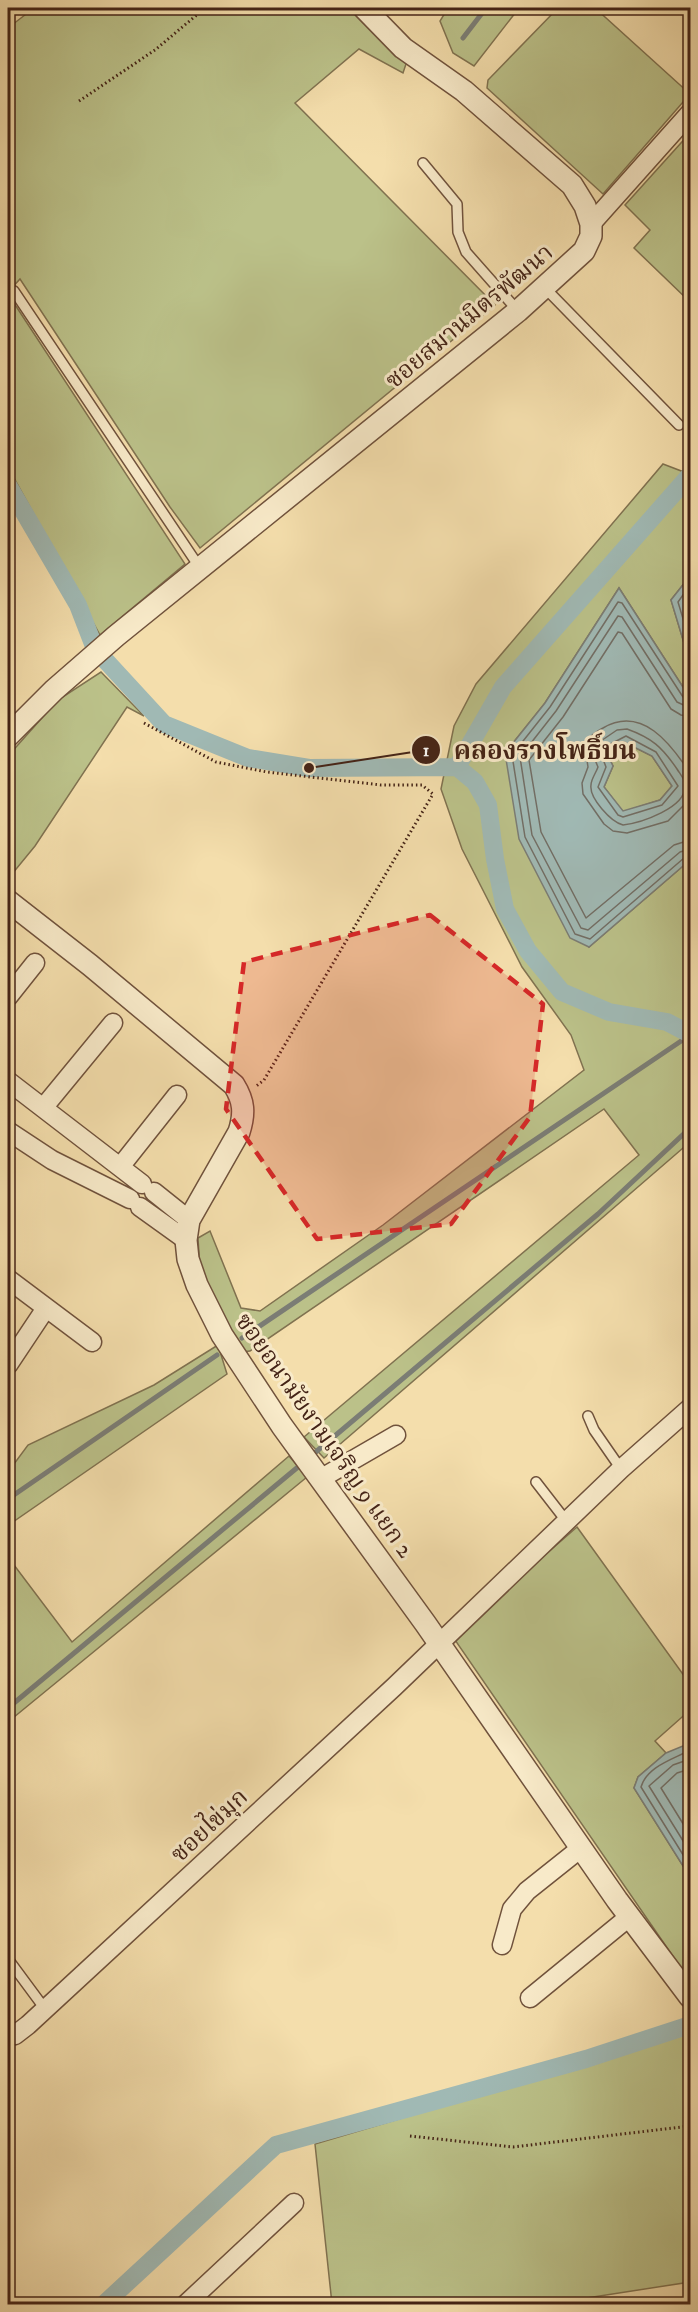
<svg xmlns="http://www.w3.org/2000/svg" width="698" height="2312" font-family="'IM FELL DW Pica','Noto Serif Thai',serif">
<rect width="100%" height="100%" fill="#f4deac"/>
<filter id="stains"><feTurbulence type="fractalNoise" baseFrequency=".00333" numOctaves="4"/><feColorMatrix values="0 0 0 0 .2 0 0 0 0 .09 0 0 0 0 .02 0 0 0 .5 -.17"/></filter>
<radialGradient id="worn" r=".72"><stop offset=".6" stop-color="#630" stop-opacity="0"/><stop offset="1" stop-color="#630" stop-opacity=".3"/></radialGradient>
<path fill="#bbc189" stroke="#807250" stroke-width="1.5" d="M34,8H357L407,61L403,73L359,49L295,103L495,305L200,548L170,507L20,279L8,292V28Z
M448,8H519L474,66L453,53L440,21Z
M558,8H595L690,94L603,194L487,88L488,80Z
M690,133V302L634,248L650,230L625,205Z
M8,294L185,564L100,635L8,467Z
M663,464L684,472L690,464V576L671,600L684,643L690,654V698L619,588L545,703L505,753L589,947L690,860V1142L324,1458L304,1437L639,1155L604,1109L250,1351L241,1352L200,1270L198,1238L210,1231L241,1308L260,1311L383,1225L584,1070L571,1035L522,967L462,849L441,789L454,726L476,684Z
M101,672L144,716L127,707L35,846L8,879V756L58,700Z
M624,742L652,756L672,786L660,800L623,812L604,787L613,766L606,752Z
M218,1345L227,1374L13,1522L8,1530V1472L28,1445L154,1385Z
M289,1456L307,1477L8,1722V1557L72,1642Z
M577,1527L690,1684V1710L655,1741L666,1753L638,1777L634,1788L690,1877V1981L455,1640L459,1630Z
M690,2035V2282L548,2304H332L315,2144L676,2036Z"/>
<path fill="#a0b9b4" stroke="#7b7d75" stroke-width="1.5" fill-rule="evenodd" d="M690,576V654L684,643L671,600Z
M619,588L690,698V860L589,947L570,938L519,839L505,753L545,703ZM624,742L652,756L672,786L660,800L623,811L604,787L613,766L606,752Z
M690,1743V1877L634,1788L638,1777L666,1753Z"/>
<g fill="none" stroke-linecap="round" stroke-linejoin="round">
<path stroke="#726e65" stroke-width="1.5" d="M690,585L678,602L690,642
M690,700L683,697L622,603L618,602L550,707L512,755L525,837L575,934L590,939L684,858L690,856
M690,708L677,702L622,617L618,616L556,711L520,757L532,835L581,928L588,930L680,852L690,849
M690,717L681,715L671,709L622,633L618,632L563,717L529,760L541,832L586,918L674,845L690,840
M627,729C652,738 662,747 677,769C680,774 685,779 685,785C687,808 640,823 623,825C611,822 589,798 591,785C591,779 596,773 598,767L593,755L595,745L617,730Z
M626,736L656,752L678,786L662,805L623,817L618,815L598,787L606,767L601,754V749Z
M690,773C671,744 642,705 603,728C594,733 588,737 585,747L588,767L582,783L583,794L604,824L613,831L627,833L668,821L690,799
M690,1750C674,1759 647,1766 641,1787L690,1866
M690,1759L673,1765L649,1786L690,1852
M690,1769L677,1773L661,1788L690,1835"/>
<path stroke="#7b7d75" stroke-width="5" d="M463,38L486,8
M242,1338L690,1035
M311,1456L598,1214L690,1128
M8,1499L217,1355
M8,1708L304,1462"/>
<path stroke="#a0b9b4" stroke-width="18" d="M8,485L78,605L95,649L164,724L248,758L309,768L457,767L475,782L488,805L495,859L505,909L528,951L562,992L609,1012L667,1022L690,1034
M457,767L503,687L690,475
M104,2304L276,2145L586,2059L690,2025"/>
<g stroke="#70523c" stroke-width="12">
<path id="service" d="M423,163L457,204L458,232L466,252L518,311
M545,288L679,425
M14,291L200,568
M588,1416L594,1430L621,1469
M536,1482L567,1522
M8,1959L45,2009"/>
</g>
<g stroke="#70523c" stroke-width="21">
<path id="minor" d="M591,224L690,113
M8,997L35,963
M8,1081L142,1184
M43,1108L113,1023
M8,1131L52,1160L130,1199
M120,1167L177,1095
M154,1192L189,1220
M140,1207L186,1240
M8,1279L92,1342
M8,1365L46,1308
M320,1479L396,1435
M502,1945L512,1909L527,1891L581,1848
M530,1998L629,1917
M8,2036L15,2035L28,2025L394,1687L621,1469L690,1408
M186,2304L294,2203"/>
</g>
<g stroke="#70523c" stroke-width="24">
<path id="tertiary" d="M8,736L54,690L116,636L518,311L584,251L591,236V224L585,206L572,185L464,91L403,48L364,8
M8,901L90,965L234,1085C244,1101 245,1113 239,1132L189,1220L186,1240L188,1259L197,1285L222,1335L282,1426L425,1623L617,1900L690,1997"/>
</g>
<path stroke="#442316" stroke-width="3" stroke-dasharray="1.5 3" stroke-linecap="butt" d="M79,101L155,50L205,8
M144,723L216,762L267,772L381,785H422L433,794L264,1080L255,1087
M410,2136L513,2147L690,2126"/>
<use href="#service" stroke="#f8eac9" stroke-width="9"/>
<use href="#minor" stroke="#f8eac9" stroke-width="18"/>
<use href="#tertiary" stroke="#f8eac9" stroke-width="21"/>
</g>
<path fill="#d62828" fill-opacity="0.2" stroke="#d62828" stroke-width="4.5" stroke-dasharray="12 8" stroke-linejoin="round" d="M430,915L543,1004L530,1117L451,1224L317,1239L226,1109L244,962Z"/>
<g text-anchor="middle" stroke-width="6" stroke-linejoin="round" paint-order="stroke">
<g font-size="24" fill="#442316" stroke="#f8eac9">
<text transform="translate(469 316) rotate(-40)" y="8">ซอยสมานมิตรพัฒนา</text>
<text transform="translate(325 1435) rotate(55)" y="8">ซอยอนามัยงามเจริญ 9 แยก 2</text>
<text transform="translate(209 1825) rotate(-43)" y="8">ซอยไข่มุก</text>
</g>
</g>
<path fill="none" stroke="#442316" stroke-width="2" d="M309 768L426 750"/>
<g fill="#442316" stroke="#f8eac9" stroke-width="2">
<circle cx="309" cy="768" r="6"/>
<circle cx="426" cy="750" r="15"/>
</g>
<g font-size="18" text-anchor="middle" font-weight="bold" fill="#fff">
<text x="426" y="756">1</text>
</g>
<g font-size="26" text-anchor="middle" font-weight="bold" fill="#442316" stroke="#f8eac9" stroke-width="6" stroke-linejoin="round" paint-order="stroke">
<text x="545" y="759">คลองรางโพธิ์บน</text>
</g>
<rect width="698" height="2312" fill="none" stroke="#f4deac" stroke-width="30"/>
<rect x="9" y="9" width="680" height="2294" fill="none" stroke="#442316" stroke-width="3"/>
<rect x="15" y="15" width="668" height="2282" fill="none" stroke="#442316" stroke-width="1.5"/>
<rect width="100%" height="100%" filter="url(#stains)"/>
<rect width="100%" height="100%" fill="url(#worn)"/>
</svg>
